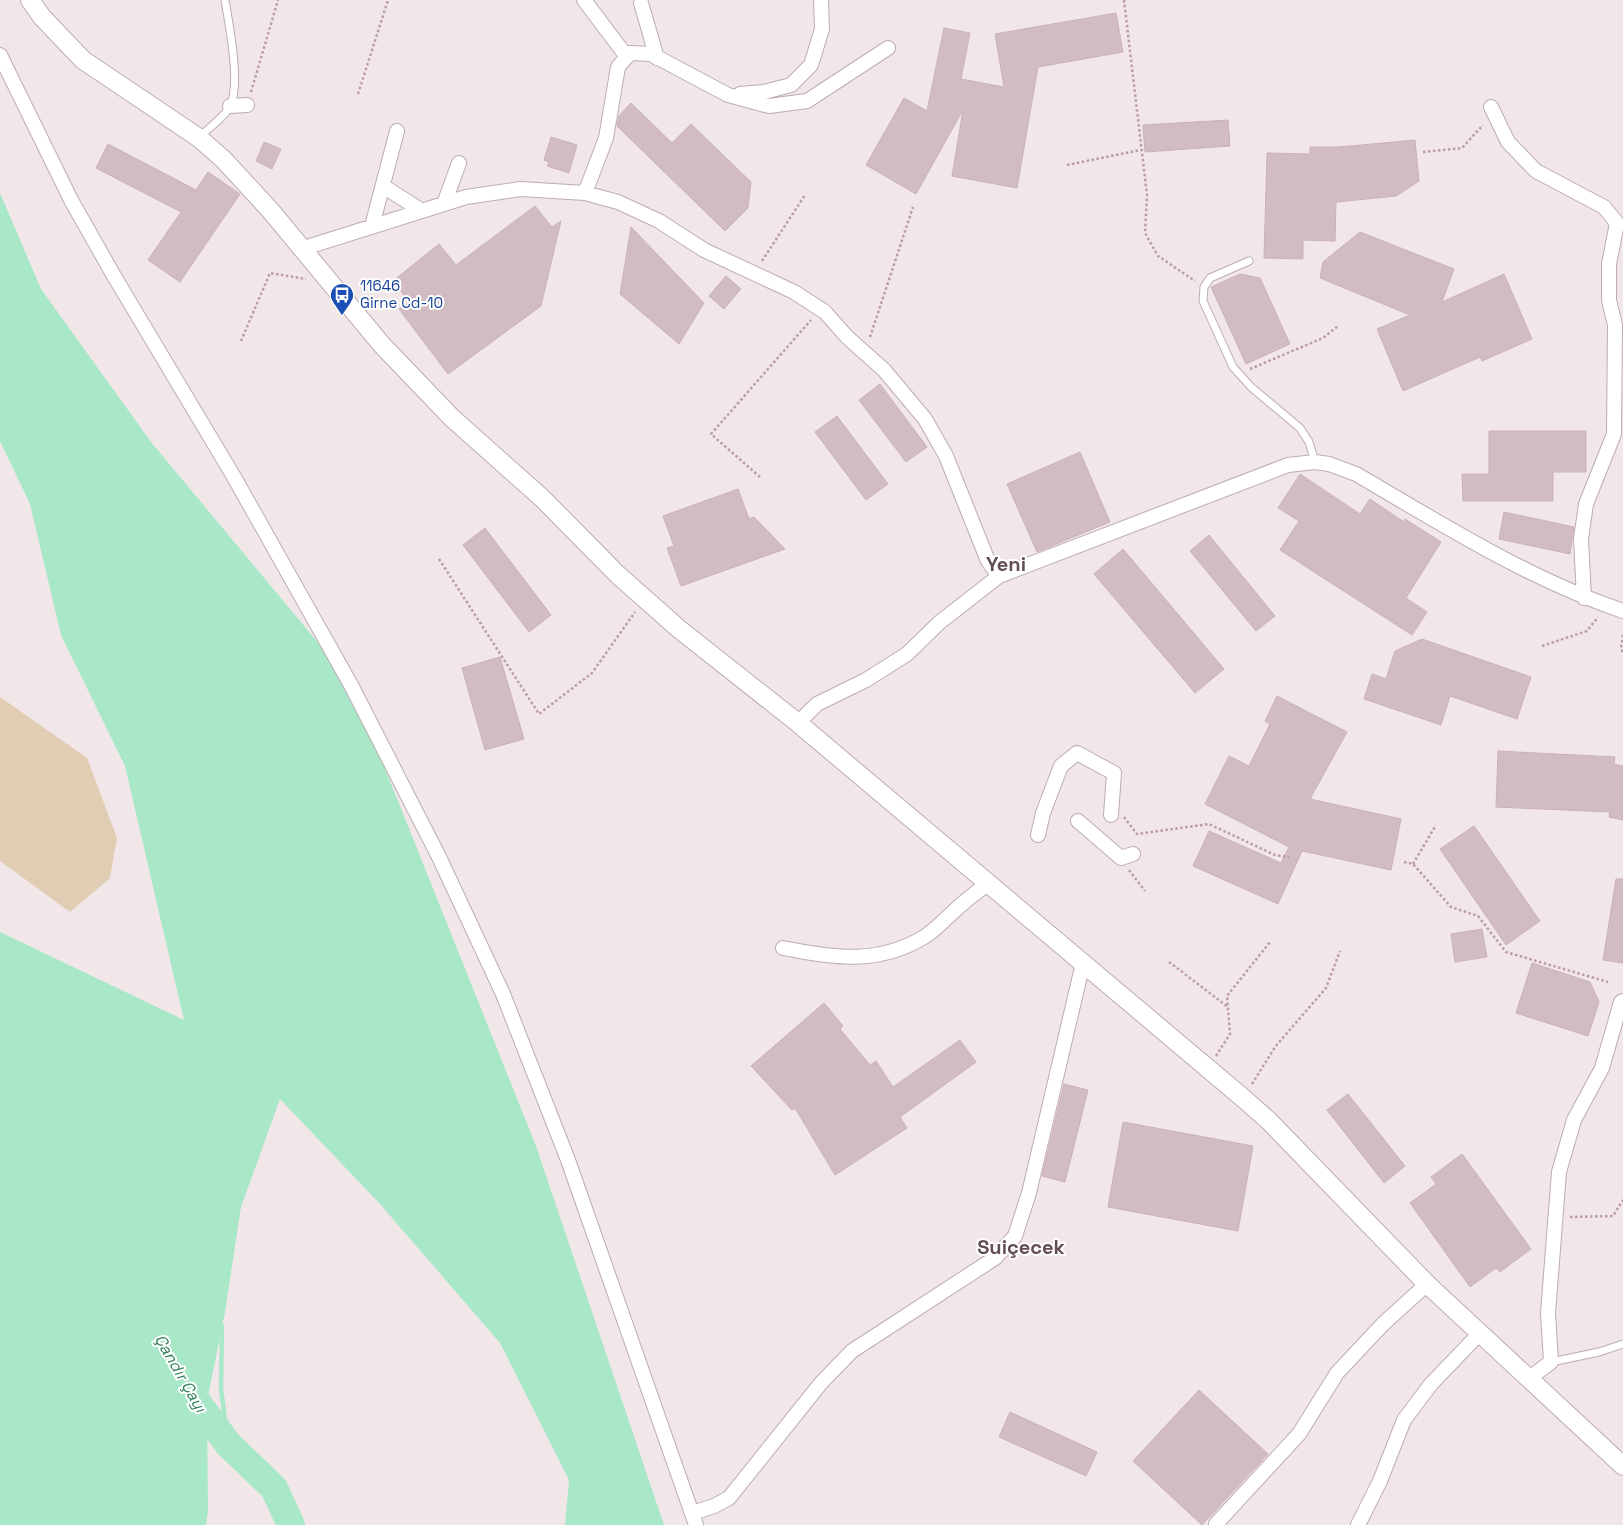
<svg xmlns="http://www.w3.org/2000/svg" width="1623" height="1525" font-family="'Space Grotesk',sans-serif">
<rect width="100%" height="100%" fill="#f1e6e8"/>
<path fill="#e1cdb3" d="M0,697L87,758L117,838L110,878L70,912L0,861Z"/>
<path fill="#a8e8c9" d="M0,193L41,289L151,442L350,681L536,1146L664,1525H565L569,1480L500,1343L380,1204L280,1099L241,1207L225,1312L207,1401L208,1511L206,1525H0V932L184,1020L125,766L61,635L30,504L0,441Z"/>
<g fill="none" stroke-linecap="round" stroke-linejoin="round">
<path stroke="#a8e8c9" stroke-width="4.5" d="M222,1326L221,1388L228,1444"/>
<path stroke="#a8e8c9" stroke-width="28" d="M186,1387L228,1444L274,1488L291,1525"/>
</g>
<path fill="#d1bcc2" stroke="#cbb1b8" d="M1116,13L1123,52L1038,67L1017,188L952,176L963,110L916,194L866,165L904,98L927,111L944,28L970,33L961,79L1004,87L995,34Z
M631,103L672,143L691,124L751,182L748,208L725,231L617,126L619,116Z
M1228,120L1230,146L1145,152L1143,125Z
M551,137L577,145L569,173L547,166L549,162L544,160Z
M1415,140L1419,181L1396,196L1336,202L1335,241L1303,240V259L1264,258L1267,153L1310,154V147H1339Z
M264,142L281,149L272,169L256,161Z
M108,144L196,190L208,172L240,194L180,282L148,260L181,212L96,168Z
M535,206L552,227L561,221L541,306L448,374L399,309L409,302L393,281L439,244L456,265Z
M631,227L704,303L679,344L620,294Z
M1360,232L1454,269L1442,302L1504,274L1532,339L1482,361L1480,357L1403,391L1377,329L1410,315L1320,278L1323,262Z
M1240,274L1260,278L1290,344L1246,364L1211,287Z
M726,276L741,289L724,309L709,296Z
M880,384L927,447L906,462L859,400Z
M837,416L888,484L866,500L815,432Z
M1489,431H1586V472H1553V501H1463L1462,474H1489Z
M1080,452L1110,522L1037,552L1007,484Z
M1300,474L1360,514L1370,499L1404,522L1405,519L1441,542L1406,598L1427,612L1412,635L1280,550L1299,521L1278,508Z
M738,489L749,519L754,517L785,549L681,586L667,548L674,546L663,516Z
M1504,512L1574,527L1570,554L1499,539Z
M485,528L551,615L529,632L463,545Z
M1209,535L1275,616L1256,631L1190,551Z
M1123,549L1224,669L1195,693L1094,574Z
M1422,639L1531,677L1517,719L1450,696L1441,725L1364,699L1372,674L1386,679L1395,651Z
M500,657L524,739L485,750L462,668Z
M1277,696L1347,732L1310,799L1401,819L1391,870L1302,851L1278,904L1193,866L1209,831L1281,863L1289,847L1205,804L1229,756L1249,766L1270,724L1265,721Z
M1498,751L1615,757L1614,764L1623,766V820L1609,817L1610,812L1496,807Z
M1474,826L1540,921L1506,945L1440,849Z
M1616,879H1623V963L1603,960Z
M1482,929L1487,957L1455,962L1451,934Z
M1532,963L1590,982L1599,1002L1588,1036L1516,1013Z
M824,1003L843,1026L840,1029L870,1065L876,1061L893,1087L960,1040L976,1062L900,1117L907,1128L835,1175L795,1108L792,1110L751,1066Z
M1064,1084L1088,1090L1065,1182L1042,1176Z
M1348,1094L1405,1166L1384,1183L1327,1110Z
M1123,1122L1253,1146L1238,1231L1108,1207Z
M1462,1154L1531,1249L1500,1272L1496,1268L1470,1287L1410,1203L1436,1184L1431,1177Z
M1199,1390L1268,1454L1202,1525L1133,1461Z
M1010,1412L1097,1452L1086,1476L999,1437Z"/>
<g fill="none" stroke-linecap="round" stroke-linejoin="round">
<g stroke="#beacb1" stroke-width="9">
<path id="service" d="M199,137C209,128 222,119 229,108C242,87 229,25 225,0
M1249,261L1210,278L1204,287L1203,301L1233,367L1251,387L1300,428L1309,442L1315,462
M1551,1362L1599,1352L1623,1344"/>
</g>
<g stroke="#beacb1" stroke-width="16">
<path id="minor" d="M584,0L627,57
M641,3L657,58
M0,55L71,200L114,276L234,477L351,685L439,857L503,994L568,1160L696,1525
M740,94L764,92L791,85L811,65L822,29L821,0
M230,106L247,105
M1491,107L1508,142L1536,171L1604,207L1617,223L1609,264V300L1615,325L1614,434L1586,504L1581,539L1584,598
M383,186L422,211
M585,193L606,138L618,67L630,53L651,54L728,95L769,106L807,101L888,48
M444,204L459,163
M372,226L397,131
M301,249L466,197L521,189L585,193L618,202L659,221L704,250L794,292L825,312L847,337L884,370L925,419L946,456L988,561L999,576
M798,723L817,704L866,680L907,654L940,622L999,576L1288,465L1315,462L1329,464L1356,474C1442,524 1528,579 1623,611
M1078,821L1121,858L1133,854
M1038,835L1043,813L1061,766L1077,753L1114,773L1111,815
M783,948C833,958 878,965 924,937C933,932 942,922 950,915C962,903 975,893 989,883
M1528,1379L1551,1362L1548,1313L1559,1172L1574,1120L1602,1068L1621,1002L1623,1001
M692,1513L714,1506L729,1498L821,1383L852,1351L995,1258L1015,1236L1029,1193L1083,963
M1216,1524L1299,1434L1337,1373L1383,1324L1427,1284
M1358,1525L1380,1481L1404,1420L1431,1384L1480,1333"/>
</g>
<g stroke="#beacb1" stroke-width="20">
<path id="tertiary" d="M30,0L42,17L83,60L199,138L223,159L270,210L382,345L452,418L543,499L617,574L679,629L798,723L1243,1098L1269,1121L1427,1284L1623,1466"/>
</g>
<path stroke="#bb9ca4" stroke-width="2.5" stroke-dasharray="2.5 2.5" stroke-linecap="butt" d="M1124,0L1147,195L1145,233L1158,256L1195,281
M251,92L278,0
M358,94L388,0
M1423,152L1462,148L1483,125
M1067,165L1141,150
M762,261L805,195
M870,337L913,207
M241,341L270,273L306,279
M1250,369L1323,338L1338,326
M760,477L711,434L811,320
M439,559L539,714L592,673L635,612
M1623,635L1621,648L1623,654
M1542,646L1587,631L1598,617
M1124,817L1137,834L1209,824L1275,855L1289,857
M1404,862L1413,864L1451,907L1478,916L1506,952L1608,982
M1413,864L1436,825
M1129,870L1145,891
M1169,962L1228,1007
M1216,1056L1230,1034L1227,996L1270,942
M1252,1084L1275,1047L1326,988L1340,951
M1570,1217L1613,1216L1623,1200"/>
<use href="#service" stroke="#fff" stroke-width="7"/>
<use href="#minor" stroke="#fff" stroke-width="14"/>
<use href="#tertiary" stroke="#fff" stroke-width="18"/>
</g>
<defs>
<g id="bus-pin" transform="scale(1.25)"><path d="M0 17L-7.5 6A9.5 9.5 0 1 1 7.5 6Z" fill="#1a4fb4" stroke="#fff"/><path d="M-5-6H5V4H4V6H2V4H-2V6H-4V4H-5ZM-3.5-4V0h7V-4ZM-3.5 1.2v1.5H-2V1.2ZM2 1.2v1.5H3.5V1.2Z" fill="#fff"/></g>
</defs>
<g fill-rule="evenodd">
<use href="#bus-pin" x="342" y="295"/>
</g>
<g text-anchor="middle" stroke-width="4" stroke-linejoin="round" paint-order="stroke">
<g font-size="15" fill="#164399" stroke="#fff" text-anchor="start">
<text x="360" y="291">11646<tspan x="360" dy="17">Girne Cd-10</tspan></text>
</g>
<g font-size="16" font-style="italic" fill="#307e5a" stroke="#fff">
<text transform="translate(181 1373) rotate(60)" y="6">Çandır Çayı</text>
</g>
<g font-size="20" font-weight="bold" fill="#644e55" stroke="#fff">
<text x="1006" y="571">Yeni</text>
<text x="1021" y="1254">Suiçecek</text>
</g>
</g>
</svg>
